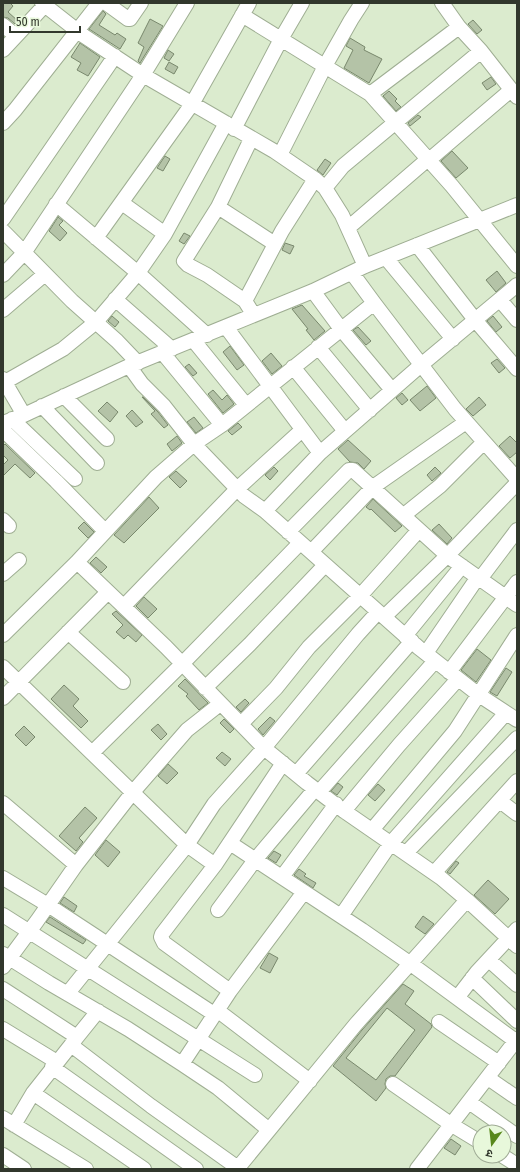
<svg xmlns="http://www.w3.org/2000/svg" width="520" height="1172" font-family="'Fira Sans Condensed','Noto Sans Devanagari',sans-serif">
<rect width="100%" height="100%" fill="#dbebce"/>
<path fill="#b4c3a7" stroke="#79886d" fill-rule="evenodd" d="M3,3H10L13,6L8,12L18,21L15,24L8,18L3,17Z
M103,11L106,14L99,25L115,35L117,33L126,39L120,49L89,29Z
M150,19L163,26L140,63L138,61L144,47L138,43Z
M473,20L482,30L477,34L468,24Z
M350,38L365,47L364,50L382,59L369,83L344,68L353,50L346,46Z
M80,43L100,57L88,76L77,70L81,63L71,57Z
M168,50L174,54L169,61L164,58Z
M169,62L178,67L174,74L165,69Z
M491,77L496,84L487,90L482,83Z
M389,91L397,99L395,101L401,107L396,111L383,96Z
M418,115L421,117L410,126L408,123Z
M452,151L468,168L456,178L441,161Z
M165,156L170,159L163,171L157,168Z
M325,159L331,163L323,175L317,170Z
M58,217L63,221L59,225L67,233L60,241L49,231Z
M184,233L190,236L184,244L179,241Z
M285,243L294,246L290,254L282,250Z
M497,271L506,283L496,292L486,280Z
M302,305L325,331L314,340L306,330L308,329L292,309Z
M112,316L119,322L115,327L108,321Z
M493,316L502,327L496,332L487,321Z
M358,327L371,341L366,345L353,330Z
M230,346L244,365L237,370L223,352Z
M271,353L282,366L272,374L262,361Z
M497,359L505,368L499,373L491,363Z
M189,364L197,373L193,376L185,367Z
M427,386L436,398L420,411L410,400Z
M213,390L222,400L227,395L234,404L223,413L208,394Z
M402,393L408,400L402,405L396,398Z
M142,397H143L158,412L168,425L164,428L151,414L155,411Z
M479,397L486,405L473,416L466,409Z
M107,402L118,412L110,422L98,411Z
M132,410L143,422L136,427L126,416Z
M194,417L203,428L196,433L187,422Z
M238,423L242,427L232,435L228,431Z
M177,436L182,443L172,451L167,444Z
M510,436L517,443V452L510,458L499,446Z
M348,440L371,461L364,469L358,463L350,462L338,449Z
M5,444L35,473L30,478L15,464L3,476V465L8,460L3,455V446Z
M274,467L278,471L270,480L265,475Z
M435,467L441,473L432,481L427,475Z
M176,471L187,481L180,488L169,477Z
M149,497L159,508L124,543L114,535Z
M373,499L402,526L395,532L371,509L370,510L366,507Z
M84,522L94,532L88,538L78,528Z
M439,524L452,538L447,544L432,530Z
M96,557L107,567L101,573L90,563Z
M144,597L157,609L148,618L136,606Z
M116,611L142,635L136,642L128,635L124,639L116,632L123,625L112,614Z
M477,649L491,660L476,682L461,670Z
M506,668L512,672L497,696L490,692Z
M185,679L208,703L199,710L186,696L188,694L178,686Z
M64,685L79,699L73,706L88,721L81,728L51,699Z
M245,699L249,703L241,712L236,707Z
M270,717L275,721L263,735L258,729Z
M224,719L234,729L230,733L220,723Z
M158,724L167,734L161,740L151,730Z
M24,726L35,737L26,746L15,735Z
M222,752L231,759L225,766L216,758Z
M168,764L178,773L167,784L158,776Z
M338,783L343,787L337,795L331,791Z
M378,784L385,790L375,801L368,795Z
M85,807L97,818L79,838L83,842L76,851L59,836Z
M106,840L120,852L108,867L95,855Z
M274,851L281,855L276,863L268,858Z
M456,861L459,863L450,874L447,872Z
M299,869L306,874L304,876L316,883L313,888L294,875Z
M488,880L509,899L495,914L474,895Z
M64,897L77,906L74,912L60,903Z
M423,916L434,924L425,934L415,927Z
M50,917L86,940L83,944L46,922Z
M269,953L278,958L270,973L260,968Z
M403,984L414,991L405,1004L431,1024L432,1027L395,1076H390L386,1079L385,1084L386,1088L376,1101L333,1066L362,1030ZM387,1008L415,1030L376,1080L346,1058Z
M451,1139L461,1146L455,1155L444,1148Z"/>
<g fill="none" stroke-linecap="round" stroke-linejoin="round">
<g stroke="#9fae93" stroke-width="16">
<path id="minor" d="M42,3L84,36L143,75L274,151L315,179L325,188L342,215L365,266
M106,3L128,19H130L141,3
M442,3L459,27L481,51L517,97
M242,15L370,94L452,186L517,266
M3,25L16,36
M3,50L45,5
M370,94L459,27
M3,123L15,110L99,3
M234,129L281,39L302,3
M280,155L325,66L351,20L362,3
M429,160L511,90
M325,188L343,166L481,51
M122,203L165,234
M56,204L138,273L207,335
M218,207L275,244
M3,219L115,56
M348,228L428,159
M3,231L72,301L117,341L138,363
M96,238L192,104L249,3
M417,245L476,321L517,369
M386,258L453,339
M352,273L374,303L455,409L517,479
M3,275L24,253L143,75L187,3
M313,291L341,329L392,390
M115,299L172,349
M500,300L517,320
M245,301L207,275L188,265L184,261L218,207L251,139
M250,309L245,301L282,231L315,179
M3,310L45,274
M226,327L320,453
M194,341L246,405
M318,347L370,410
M162,352L222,425
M129,366L142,384L164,406L194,444L244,496L265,511L419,648L479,695L517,720
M293,367L345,431
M3,379L24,415
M5,382L63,349L96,322L138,273L165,234L226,123
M64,396L107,439
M42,406L97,463
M12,419L75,479
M3,423L24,415L129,366L313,291L365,266L517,205
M3,430L56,481L105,531
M265,511L320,453L421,365L517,285
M404,515L440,486L484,442
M3,520L9,526
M288,532L349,470H353L449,557L517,605
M311,552L373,487L466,422
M77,562L166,647L264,748L307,783L344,811L441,878L467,900L356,1024L237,1169
M3,574L19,560
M480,579L517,530
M124,606L237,489L302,430
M384,617L448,555L517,483
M68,632L123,682
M3,635L77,562L156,477L194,444L222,425L374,303
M405,636L462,566
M426,653L478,577
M3,667L187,845L215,865
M449,672L517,582
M205,688L250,644L325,565
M3,698L108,592
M241,724L276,688L309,647L360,596L419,530
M92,753L182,664L300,543
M296,774L412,641
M319,792L435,661
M500,801L517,814
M3,803L76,865
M344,811L399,745L458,679
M372,830L455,731L517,635
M230,843L362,930L411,964L517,1042
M406,853L517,738
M434,873L517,781
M282,877L336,804
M3,878L48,905L214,1014
M467,900L517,946
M218,910L255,860L315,789
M3,915L255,1075
M341,916L391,843L506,713
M3,954L49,983L128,1029L182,1064L218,1088L269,1130
M489,960L517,985
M3,967L37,921L76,865L133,792L187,730L220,704
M472,978L517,1021
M3,989L77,1037L71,1045L151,1106L238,1168
M230,991L164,943L161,937L162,934L215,865L283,763
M68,993L187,845L214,804L264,748L358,634L378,612
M457,998L477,972L517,929
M217,1010L310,1081
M439,1022L499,1063
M3,1029L57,1062
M77,1037L98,1011
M182,1064L230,991L304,892
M52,1067L196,1169
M488,1078L517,1098
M393,1084L452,1125L480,1142
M33,1093L144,1169
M469,1102L517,1136
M3,1118L86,1169
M14,1125L33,1093L71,1045
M3,1155L24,1169
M503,1156L517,1165
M417,1169L517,1039"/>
</g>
<use href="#minor" stroke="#fff" stroke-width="14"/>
</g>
<rect width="520" height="1172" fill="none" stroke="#31372c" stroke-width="8"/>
<g transform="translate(492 1144) rotate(195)"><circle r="19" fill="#e8f8db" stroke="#9fab95"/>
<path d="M0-3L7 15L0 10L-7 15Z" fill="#58881b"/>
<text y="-6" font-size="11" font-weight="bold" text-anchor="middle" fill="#31372c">उ</text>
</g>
<path d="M10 26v6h70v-6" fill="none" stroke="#31372c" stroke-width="2"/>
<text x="16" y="26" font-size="12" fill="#31372c" stroke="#e8f8db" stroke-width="3" paint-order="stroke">50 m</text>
</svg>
